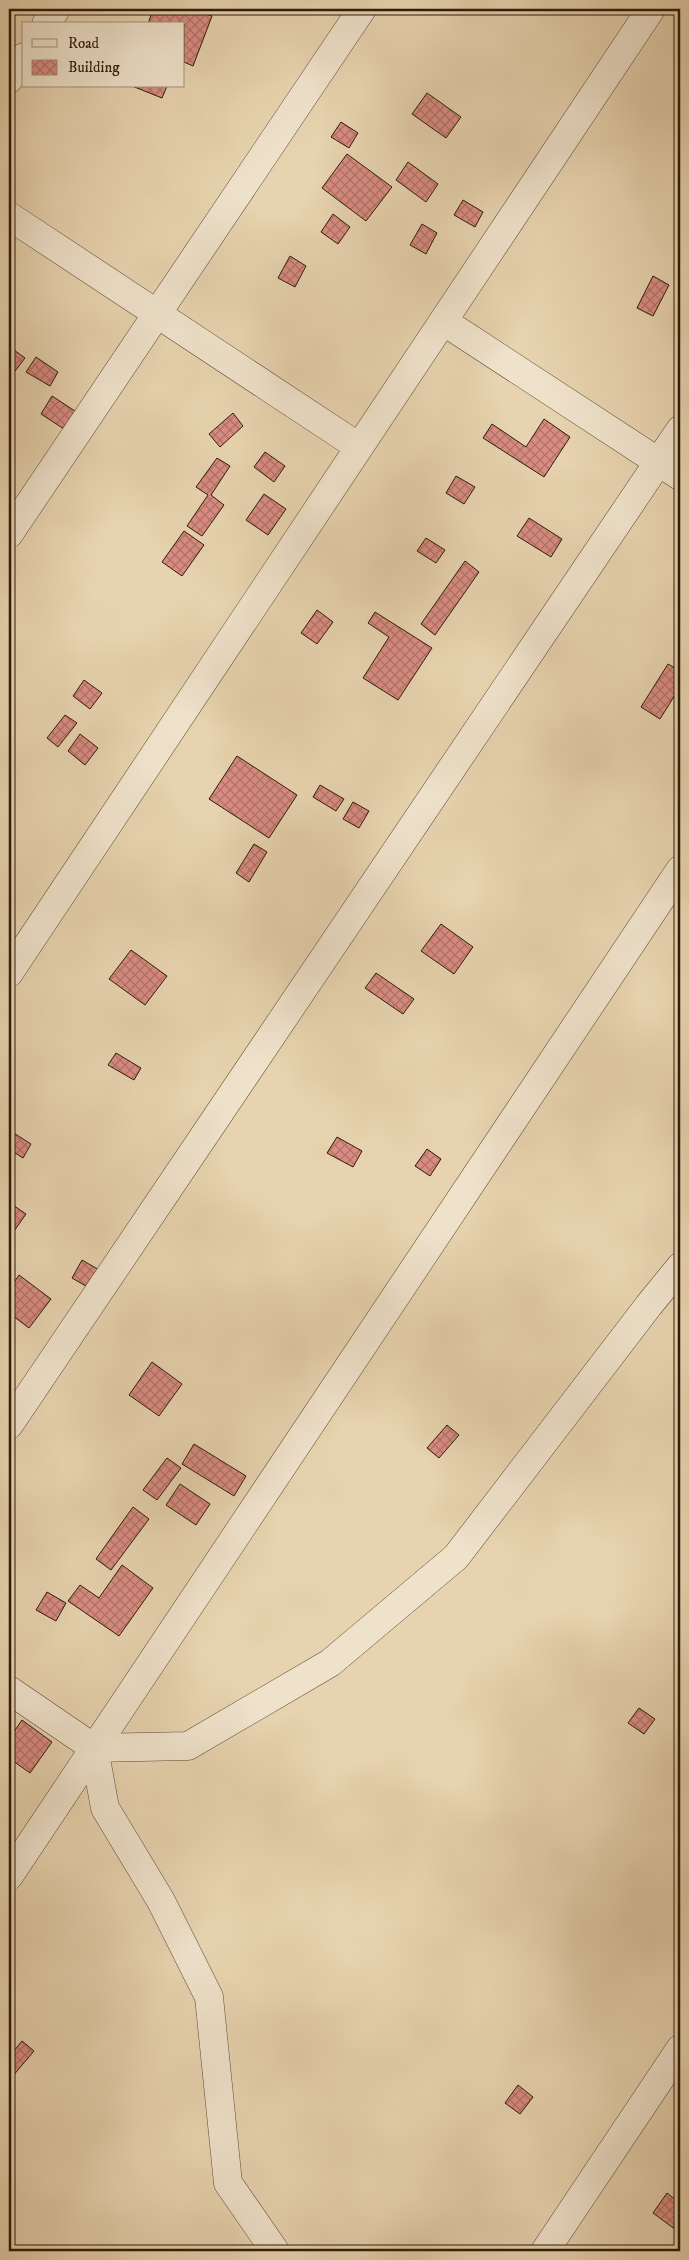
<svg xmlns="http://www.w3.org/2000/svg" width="689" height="2260" font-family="'IM FELL DW Pica',serif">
<defs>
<pattern id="building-cross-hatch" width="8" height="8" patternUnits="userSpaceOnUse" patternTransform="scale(1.25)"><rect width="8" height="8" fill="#da8c83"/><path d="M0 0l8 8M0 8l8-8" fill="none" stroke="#b17269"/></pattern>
</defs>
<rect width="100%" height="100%" fill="#e7d3af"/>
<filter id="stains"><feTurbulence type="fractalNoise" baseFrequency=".004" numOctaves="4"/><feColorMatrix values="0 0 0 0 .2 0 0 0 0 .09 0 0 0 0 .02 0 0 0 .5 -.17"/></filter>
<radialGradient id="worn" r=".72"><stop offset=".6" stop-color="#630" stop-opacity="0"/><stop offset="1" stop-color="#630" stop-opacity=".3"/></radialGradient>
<path fill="url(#building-cross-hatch)" stroke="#2c1b07" d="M153,9H192L212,16L193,66L184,62V24H148Z
M132,86H167L162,98Z
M427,93L461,117L446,138L412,114Z
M341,122L358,133L349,148L331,137Z
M347,154L392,187L366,221L322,188Z
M408,162L438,184L426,202L396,180Z
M463,200L483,212L475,227L454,215Z
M333,214L350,227L338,244L321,232Z
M422,224L437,233L426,254L410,245Z
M290,256L306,266L295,287L278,278Z
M653,276L669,285L653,316L637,308Z
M10,347L25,358L9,379V349Z
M36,357L58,372L50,386L26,372Z
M52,396L75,411L64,429L41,414Z
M233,413L243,426L220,447L209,434Z
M544,419L570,437L544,477L483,438L492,424L526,447Z
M265,452L285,466L274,482L254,467Z
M217,458L230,466L211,495L224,505L202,536L187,526L208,495L196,487Z
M456,476L475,487L464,504L446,493Z
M264,494L286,509L268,535L246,520Z
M529,518L562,539L551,557L517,536Z
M184,531L204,545L182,576L162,562Z
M426,538L445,550L436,563L417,551Z
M465,561L479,572L435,635L421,624Z
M317,610L333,622L317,644L301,633Z
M375,612L432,648L398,700L363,678L389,637L368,623Z
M668,664L680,671V687L660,719L641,707Z
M84,680L102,693L90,709L73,696Z
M65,715L77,723L58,747L47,738Z
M80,734L98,748L85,765L68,751Z
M237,756L297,795L269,838L209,799Z
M320,785L344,799L336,811L313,797Z
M353,802L369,811L359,828L343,819Z
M254,844L267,852L249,882L236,873Z
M441,924L473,947L454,974L421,951Z
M131,950L167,976L145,1005L109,979Z
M376,973L414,999L403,1014L365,988Z
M116,1053L141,1068L134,1080L108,1065Z
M9,1130L31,1144L23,1158L9,1149Z
M337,1137L362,1151L353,1167L327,1153Z
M427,1149L441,1159L430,1176L415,1166Z
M10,1203L26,1214L12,1234L9,1232Z
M82,1260L101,1271L91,1289L72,1278Z
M19,1275L51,1299L29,1328L9,1313V1290Z
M152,1362L182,1384L159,1416L129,1395Z
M447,1425L459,1435L439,1458L427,1448Z
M194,1444L246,1476L234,1496L182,1464Z
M167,1458L181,1468L157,1500L143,1490Z
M180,1484L210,1504L196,1525L166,1505Z
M133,1507L149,1519L111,1570L96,1559Z
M122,1565L153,1588L119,1636L68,1601L80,1585L99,1598Z
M47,1592L66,1603L56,1621L36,1610Z
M639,1708L655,1719L644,1734L628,1723Z
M22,1720L52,1742L30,1773L9,1758V1739Z
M22,2041L34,2051L12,2077L9,2074V2057Z
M518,2085L533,2097L520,2114L505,2103Z
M667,2193L680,2203V2233L653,2213Z"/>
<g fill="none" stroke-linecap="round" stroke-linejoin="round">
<g stroke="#5b4931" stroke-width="29">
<path id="minor" d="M46,24L56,9
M9,79L24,57
M9,216L359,447
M443,321L680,476
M9,534L362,9
M9,973L651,9
M9,1425L680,430
M9,1690L94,1748
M9,1876L680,870
M275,2251L228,2183L209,1997L161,1901L105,1808L94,1748L188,1746L330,1663L456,1557L649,1305L680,1267
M545,2251L680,2049"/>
</g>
<use href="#minor" stroke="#efe2cb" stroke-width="28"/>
</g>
<rect width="689" height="2260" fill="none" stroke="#e7d3af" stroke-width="30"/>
<rect x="10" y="10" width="669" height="2240" fill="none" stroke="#2c1b07" stroke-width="2.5"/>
<rect x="15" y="15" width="659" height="2230" fill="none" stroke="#2c1b07"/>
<rect x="22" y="22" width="162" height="65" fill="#efe2cb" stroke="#a1927d"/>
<rect x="32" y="39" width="25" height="8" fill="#efe2cb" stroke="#a1927d"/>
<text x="68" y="48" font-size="15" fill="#2c1b07">Road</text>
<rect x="32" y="60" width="25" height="15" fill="url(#building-cross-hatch)" stroke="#a1927d"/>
<text x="68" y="72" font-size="15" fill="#2c1b07">Building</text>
<rect width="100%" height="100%" filter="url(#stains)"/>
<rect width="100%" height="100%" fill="url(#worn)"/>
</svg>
